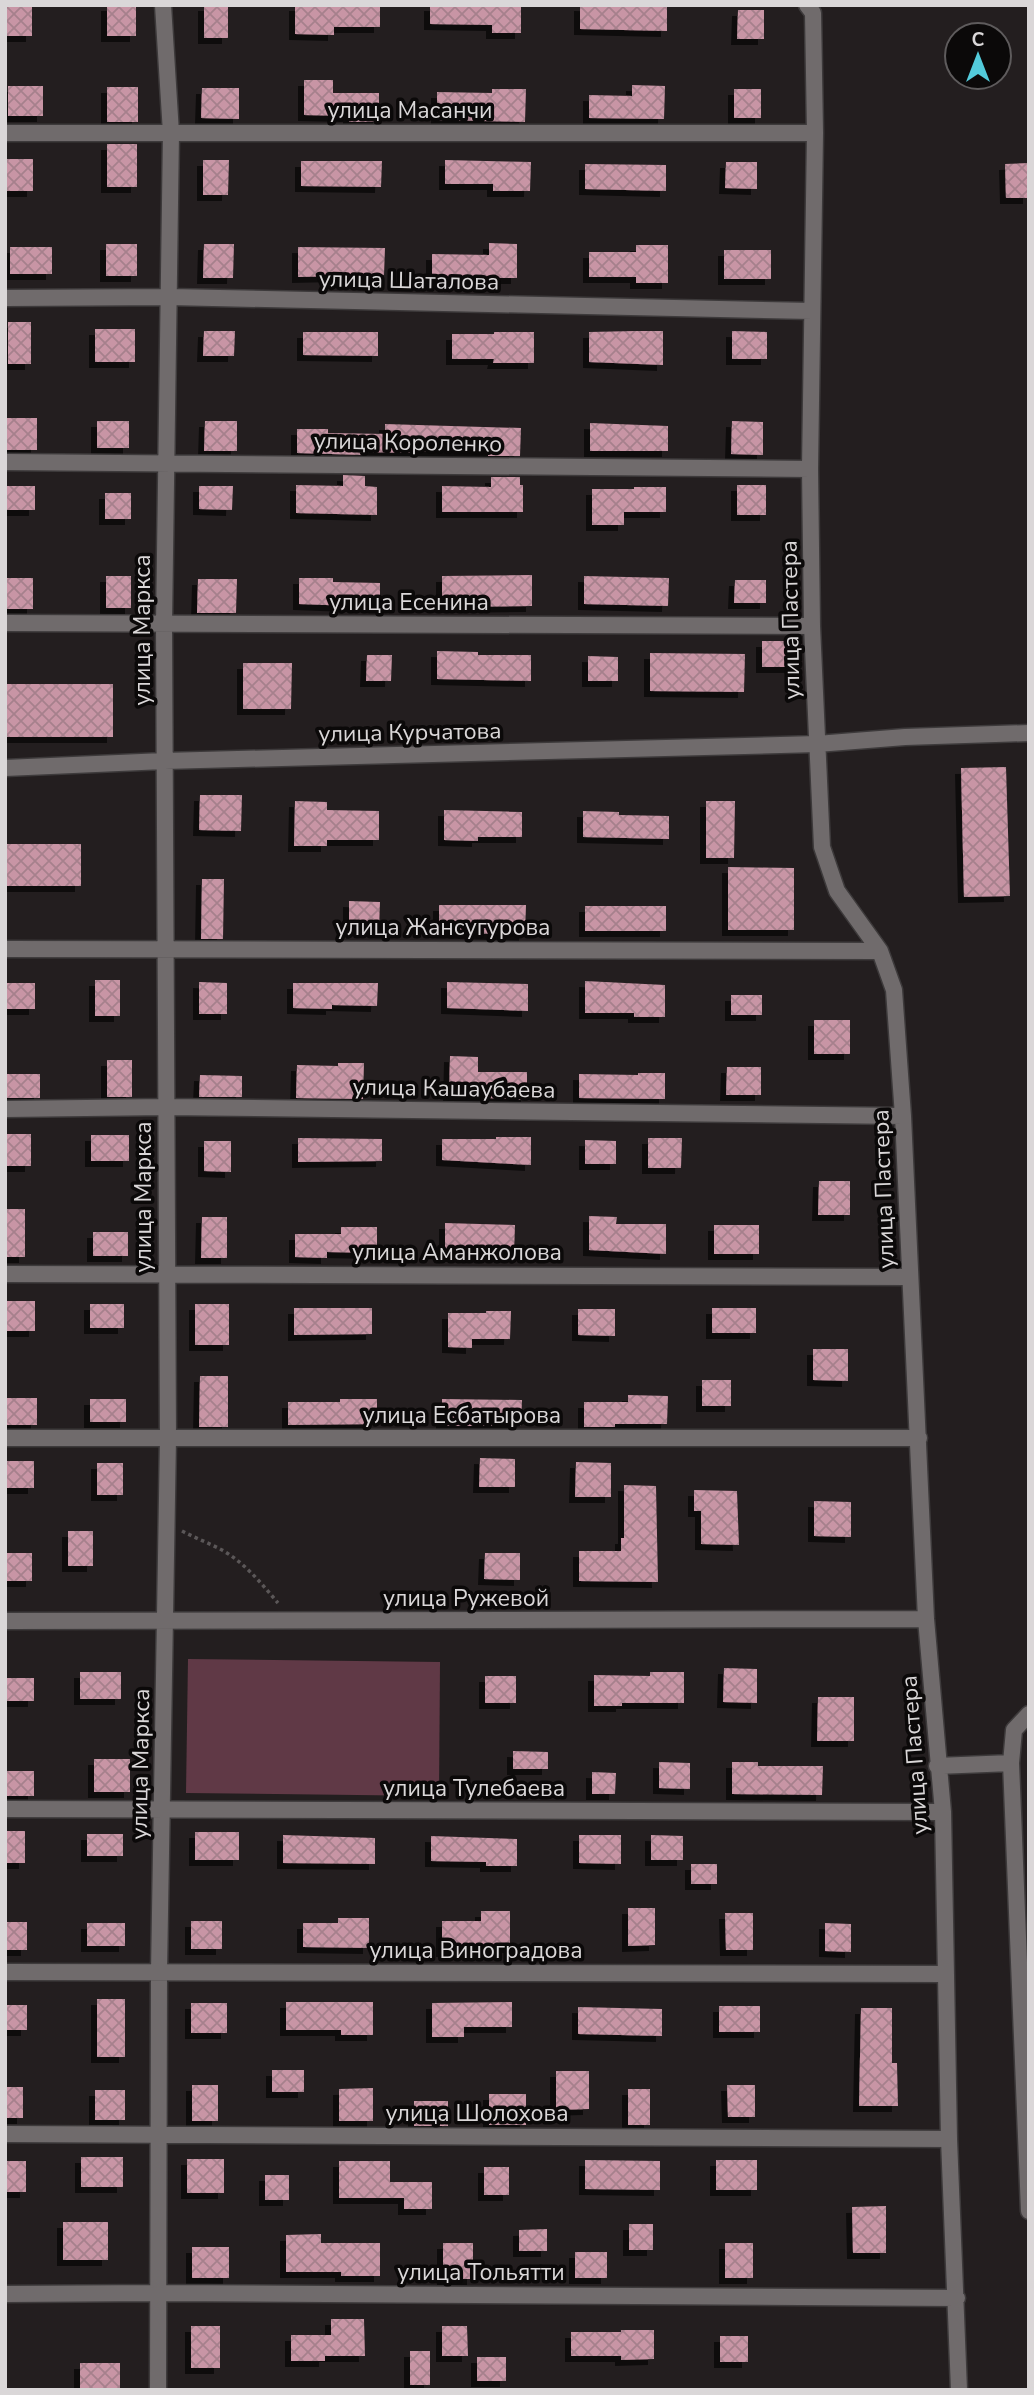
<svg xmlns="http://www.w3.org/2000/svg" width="1034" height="2395" font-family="'Nunito Sans',sans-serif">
<defs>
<pattern id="building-cross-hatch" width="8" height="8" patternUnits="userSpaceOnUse" patternTransform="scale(1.75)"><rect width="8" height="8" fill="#c895a5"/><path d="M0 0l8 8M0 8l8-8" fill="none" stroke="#a6808c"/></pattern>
<filter id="shadow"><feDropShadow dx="-6" dy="6" stdDeviation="0" flood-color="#0009"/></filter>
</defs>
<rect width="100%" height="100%" fill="#231e1f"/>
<path fill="#603946" d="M188,1659L440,1662L439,1796L186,1793Z"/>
<path fill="url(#building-cross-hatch)" filter="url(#shadow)" d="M5,5H32V36H5Z
M107,5H136V36H107Z
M204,5H228V38H204Z
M295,5H380V27H334V35L295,34Z
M430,5L521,6V33H492V25L430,24Z
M580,5L667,7V31L580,29Z
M738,10H764V39H737Z
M304,80H333V93H379V122H349V116L304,115Z
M632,85L665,86L664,119L589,118V95L632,96Z
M8,86H43V116H8Z
M107,87H138V122H107Z
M202,88H239V119L201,118Z
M492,89H526L525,122L437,120V92L492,93Z
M734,89H761V118H734Z
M107,144H137V187H107Z
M5,159H33V191H5Z
M203,160H229L228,195H203Z
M445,160L531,162L530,191H493V184H445Z
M301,161H382L381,187L301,186Z
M726,162H757V189L725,188Z
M1029,163V198H1006L1005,164Z
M585,164L666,165V191L585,189Z
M489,243L517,244V278H432V254L489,255Z
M106,244H137V276H106Z
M204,244H234L233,278H203Z
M636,245H668V283H636V277H589V252H636Z
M10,247H52V274H10Z
M298,247L385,248L384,275L298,277Z
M724,250H771V279H724Z
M8,322H31V364H8Z
M95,329H135V362H95Z
M204,331H235L234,356H203Z
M635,331H663V365L589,362V332Z
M732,331L767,332V359H732Z
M303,332H378V356L303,355Z
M494,332H534V363H493L494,359H452V334H494Z
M5,418H37V450H5Z
M97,421H129V448H97Z
M205,421H237V451H204Z
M732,421L763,422V455L731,454Z
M590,423L668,426V451H590Z
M385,424L521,428L520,456H488V452L414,451V453L365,452V455L297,453V429H328V433L385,434Z
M343,475L365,476V486L377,487V515L296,513V485L343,486Z
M491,477H520V485H523V512H442V486L491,487Z
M737,485H766V515H737Z
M5,486H35V510H5Z
M199,486H233L232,510L199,509Z
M634,487H666V512H624V525H592V489H634Z
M105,493H131V519H105Z
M532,575V606L442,607V576Z
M106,576H131V608H106Z
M584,576L669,578L668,606L584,604Z
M5,578H33V609H5Z
M299,578H333V582L380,583V607L299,604Z
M198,579H237L236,613H197Z
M735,580H766V603H734Z
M762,641H802V667H762Z
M437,651L478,652V655H531V681L437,679Z
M650,653L745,654L744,692L650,691Z
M367,655H392L391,681H366Z
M588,656L618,657V681H588Z
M243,663H292L291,709H243Z
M5,684H113V737H5Z
M1006,767L1010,896L964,897L961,768Z
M200,795H242L241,831L199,830Z
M295,801L327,802V810L379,811V840H327V846H294Z
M706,801H735L734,858H706Z
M444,810L522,812V837H478V841L444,840Z
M583,811L619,812V815L669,816V839L583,837Z
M5,844H81V886H5Z
M728,867L794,868V930H728Z
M202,879H224L223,939H201Z
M349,901L380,902L379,930H349Z
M439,905H526L525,935L439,932Z
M585,906H666V931H585Z
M95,980H120V1016H95Z
M585,981L665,985V1017H634V1013H585Z
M199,982L227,983V1014H199Z
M447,982L528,984V1011L447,1008Z
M5,983H35V1009H5Z
M293,983H378L377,1006L332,1005V1009L293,1008Z
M731,995H762V1015H731Z
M814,1020H850V1054H814Z
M450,1056L478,1057V1072H527V1100L449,1096Z
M107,1060H132V1097H107Z
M338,1063H364L363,1099L296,1098L297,1065L338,1066Z
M727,1067H761V1095H726Z
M638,1073H665V1099L579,1098V1074L638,1075Z
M5,1074H40V1098H5Z
M200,1075L242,1076V1097H199Z
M5,1134H31V1166H5Z
M91,1135H129V1161H91Z
M496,1137H531V1165L442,1160V1139H496Z
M298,1138L382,1139V1161L298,1162Z
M648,1138H682L681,1168H648Z
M585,1140L616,1141V1164H585Z
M204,1141H231V1172L204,1171Z
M819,1181H850V1215H818Z
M5,1209H25V1257H5Z
M589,1216L617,1217L616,1224H666V1254L589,1250Z
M202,1217H227V1258H201Z
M445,1223L515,1225L514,1255L445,1256Z
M714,1225H759V1254H714Z
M341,1227H377V1253L327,1252V1258L295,1257V1234H341Z
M93,1232H128V1256H93Z
M5,1301H35V1331H5Z
M90,1304H124V1328H90Z
M195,1304H229V1345H195Z
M294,1308H372V1334L294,1335Z
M712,1308H756V1333H712Z
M578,1309H615V1336L578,1335Z
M486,1311H511L510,1339H472V1348L448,1347V1313H486Z
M813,1349H848V1381L813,1380Z
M200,1376H228V1427H199Z
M702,1380H731V1406H702Z
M628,1395L668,1396L667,1424H615V1427H584V1402H628Z
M5,1398H37V1425H5Z
M90,1399H126V1422H90Z
M340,1399H377V1424L288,1425V1402H340Z
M442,1399L522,1400L521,1426H442Z
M480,1458L515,1459V1487H479Z
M5,1461H34V1488H5Z
M576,1462L611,1463V1497H575Z
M97,1463H123V1495H97Z
M624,1485L656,1486L658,1582L579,1581V1551H621V1538H624Z
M694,1490L737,1491L739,1545L701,1544V1511H694Z
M814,1501L851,1502V1537L814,1536Z
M68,1531H93V1566H68Z
M5,1553H32V1581H5Z
M485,1553H520V1580L484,1579Z
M724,1668L757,1669V1703L723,1702Z
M80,1672H121V1699H80Z
M650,1672H684V1703H622V1706H594V1675L650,1676Z
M485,1676H516V1703H485Z
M5,1678H34V1701H5Z
M818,1697H854V1741H817Z
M513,1751L548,1752V1769H513Z
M94,1759H130V1792H94Z
M659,1762L690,1763V1789L659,1788Z
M732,1762H758V1766H823L822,1795L732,1794Z
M5,1771H34V1796H5Z
M592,1772L616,1773L615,1794H592Z
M5,1831H25V1863H5Z
M195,1832H239V1860H195Z
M87,1834H123V1856H87Z
M283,1835L375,1838V1864L283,1863Z
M579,1835H621V1864L579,1863Z
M651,1835L683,1836V1860H651Z
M431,1836L517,1839V1866H486V1862L431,1861Z
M691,1864H717V1884H691Z
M628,1908H655V1945L628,1946Z
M481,1911H510V1947H466V1951H442V1921H481Z
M725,1913H753V1950H726Z
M338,1918H369V1948L303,1947V1923H338Z
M191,1921H222V1949H191Z
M5,1922H27V1950H5Z
M87,1923H125V1946H87Z
M825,1923L851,1924V1952L825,1951Z
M97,1999H125V2057H97Z
M286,2002H373V2035H341V2030H286Z
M512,2002V2027H464V2037H432V2003Z
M191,2003H227V2033H191Z
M5,2005H27V2030H5Z
M719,2006H760V2032H719Z
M578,2007L662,2009V2036L578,2034Z
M861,2008H892V2063H897L898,2106H859Z
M272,2070H304V2092H272Z
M556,2071H589V2109L556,2110Z
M192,2085H218V2121H192Z
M727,2085H755V2117H728Z
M5,2087H23V2118H5Z
M373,2088V2121H339V2089Z
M628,2089H650V2125H628Z
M95,2090H125V2120H95Z
M489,2094H526V2125H489Z
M414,2101H448V2126H414Z
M81,2157H123V2187H81Z
M187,2159H224V2193H187Z
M585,2160L660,2161V2190L585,2189Z
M716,2160H757V2190H716Z
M5,2161H26V2192H5Z
M339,2161H390V2182H432V2209H404V2198H339Z
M484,2167H509V2195H484Z
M265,2175H289V2200H265Z
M886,2206V2253H853L852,2207Z
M63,2222H108V2260H63Z
M629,2224H653V2250H629Z
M547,2229V2251H519V2230Z
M321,2234V2243H380V2276H341V2272H286V2235Z
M443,2243H473V2279H443Z
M725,2243H753V2278H725Z
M192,2247H229V2278H192Z
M575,2252H607V2278H575Z
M331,2319H364L365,2356H325V2361H291V2335H331Z
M191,2326H220V2368H191Z
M442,2326H467L468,2356H442Z
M621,2330H654V2359L621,2360V2356H571V2332H621Z
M720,2336H748V2362H720Z
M410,2351H430V2385H410Z
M477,2357H506V2381H477Z
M80,2363H120V2390H80Z"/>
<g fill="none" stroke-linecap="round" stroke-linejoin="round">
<g stroke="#3d3a3b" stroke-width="19">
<path id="minor" d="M807,5L813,13L815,133L810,469L812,626L822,847L837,891L880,951L894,990L903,1116L926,1619L943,1812L949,2139L959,2390
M5,133H815
M5,298L170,297L812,311
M5,462L810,469
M5,623L812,626
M5,768L164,761L817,744L905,737L1029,733
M5,949L880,951
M5,1109L166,1107L903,1116
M5,1274L909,1277
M5,1438H919
M5,1621L926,1619
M1029,1714L1014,1730L1011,1763L1029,2211
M937,1766L1011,1763
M5,1809L943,1812
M5,1972L946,1974
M5,2134L949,2139
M5,2294L157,2293L957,2298
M158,2390L159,1972L168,1438L164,624L171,133L163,5"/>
</g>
<path stroke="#5b5758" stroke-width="3.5" stroke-dasharray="3.5 3.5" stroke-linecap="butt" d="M182,1531C195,1538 209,1543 222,1550C245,1563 261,1583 278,1603"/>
<use href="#minor" stroke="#706b6c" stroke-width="16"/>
</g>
<g text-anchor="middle" stroke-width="7" stroke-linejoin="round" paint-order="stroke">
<g font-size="23" fill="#dad7d8" stroke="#0b0909">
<text x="410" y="118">улица Масанчи</text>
<text transform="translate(409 280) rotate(1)" y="8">улица Шаталова</text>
<text transform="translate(408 442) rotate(1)" y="8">улица Короленко</text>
<text x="409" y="610">улица Есенина</text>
<text transform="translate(790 620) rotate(-91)" y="8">улица Пастера</text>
<text transform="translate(142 630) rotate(-90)" y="8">улица Маркса</text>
<text transform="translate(410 732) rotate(-1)" y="8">улица Курчатова</text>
<text x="443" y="935">улица Жансугурова</text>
<text transform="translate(454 1088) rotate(1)" y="8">улица Кашаубаева</text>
<text transform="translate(883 1189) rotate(-92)" y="8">улица Пастера</text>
<text transform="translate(143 1197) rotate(-90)" y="8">улица Маркса</text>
<text x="457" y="1260">улица Аманжолова</text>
<text x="462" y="1423">улица Есбатырова</text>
<text x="466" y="1606">улица Ружевой</text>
<text transform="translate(914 1755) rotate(-94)" y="8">улица Пастера</text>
<text transform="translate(140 1764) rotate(-89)" y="8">улица Маркса</text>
<text x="474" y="1796">улица Тулебаева</text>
<text x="476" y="1958">улица Виноградова</text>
<text x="477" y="2121">улица Шолохова</text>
<text x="481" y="2280">улица Тольятти</text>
</g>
</g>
<rect width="1034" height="2395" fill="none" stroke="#dad7d8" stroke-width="14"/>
<g transform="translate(978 56)"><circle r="33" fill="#0b0909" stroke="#5e5b5c" stroke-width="2"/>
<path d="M0-5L12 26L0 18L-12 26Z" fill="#53cbdb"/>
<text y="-10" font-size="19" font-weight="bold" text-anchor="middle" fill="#dad7d8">С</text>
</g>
</svg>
